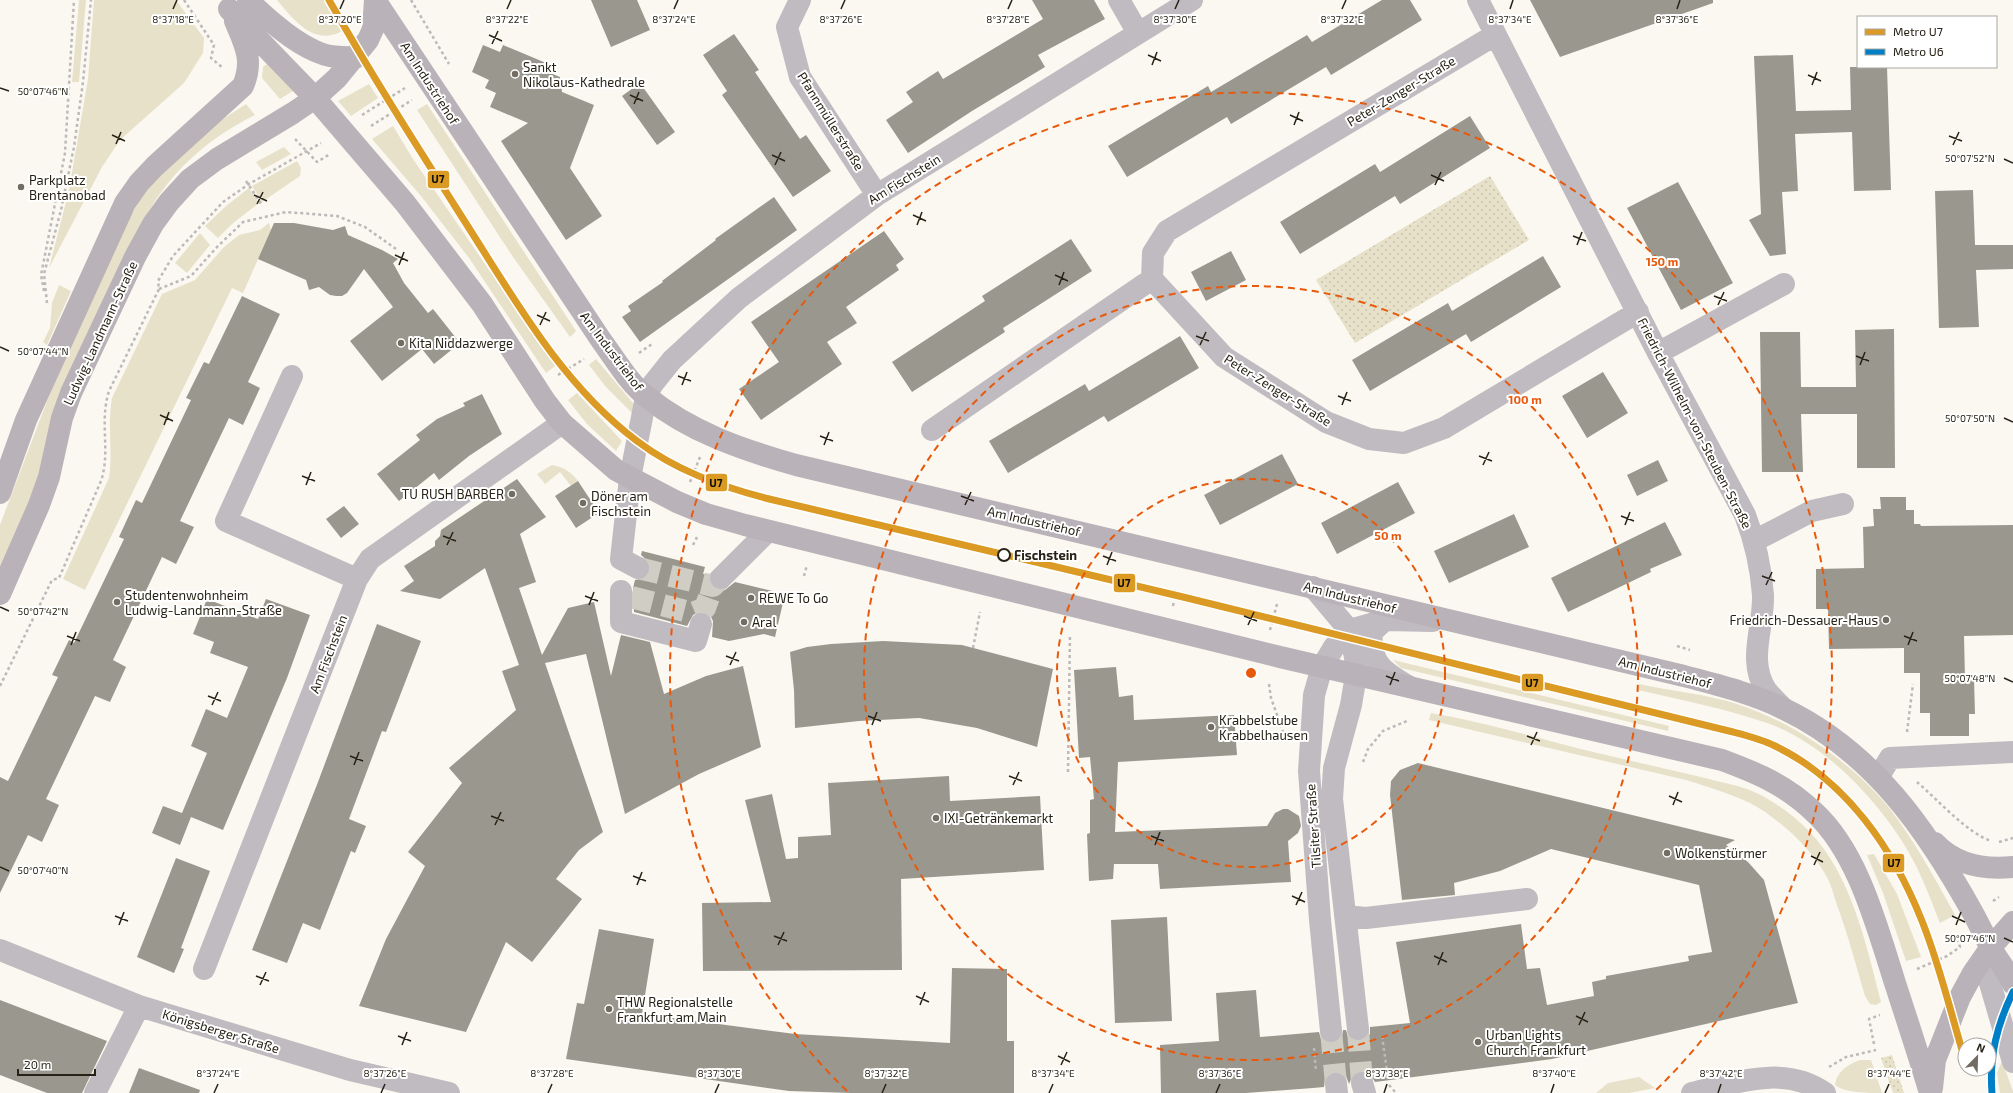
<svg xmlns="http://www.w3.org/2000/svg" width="2013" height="1093" font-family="'Exo 2',sans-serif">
<defs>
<pattern id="park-dots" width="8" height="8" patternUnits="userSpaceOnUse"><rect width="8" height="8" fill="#e8e1c9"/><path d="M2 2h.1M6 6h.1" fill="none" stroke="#c7c1ac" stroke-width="1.8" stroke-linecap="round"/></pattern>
</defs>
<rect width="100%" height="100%" fill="#faf8f0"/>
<path fill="#e8e1c9" d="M79,0H86L79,82H72Z
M94,0H176L204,38L203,53L184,83L120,140L102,167L49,268L69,190L88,79Z
M277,0H324L342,31C314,47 293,19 277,0Z
M267,64L293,91L280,99L262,78L263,67Z
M369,84L378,98L351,116L338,101Z
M246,104L255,115C207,139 171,171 145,218L50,455L0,568V525L52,388L124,228L138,203L156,177L205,131Z
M427,104L576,331L570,337L513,257L417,110Z
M393,126L413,159L555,366L546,373L469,258L421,196L372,139Z
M284,147L291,154L262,170L256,162Z
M297,161L301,168L300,176L262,202L252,186Z
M249,188L259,203L232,224L218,238L205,226L226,206Z
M269,223L271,230L243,293L232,288L85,590L63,579L109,478C113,451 107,425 112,398L162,294L195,280L223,248L239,235L260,230Z
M200,233L210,245L187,273L175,263Z
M59,285L71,291L47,345L43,342L50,328L52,303Z
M596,359L638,409L634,415L606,387L589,365Z
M577,393L622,441L616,451L587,424L568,400Z
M552,465C564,467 571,472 578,481L571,486L560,472L545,484L537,474Z
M1393,660L1669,726L1668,731L1401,668Z
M1639,684C1671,691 1706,694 1737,704C1793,722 1853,763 1890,809C1915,842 1935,878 1955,915L1940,923C1930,898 1921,873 1908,851C1878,800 1826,745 1770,724C1727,709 1682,700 1638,690Z
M1431,713C1486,722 1539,739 1593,752C1631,761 1668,769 1705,778C1719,782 1733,784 1747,789C1769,797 1792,814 1809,831C1852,876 1866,944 1881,1002L1876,1005L1870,1004L1865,996C1856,965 1848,935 1837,905C1834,897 1832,887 1828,879C1812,849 1780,819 1750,803C1729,793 1708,787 1686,780L1429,720Z
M1874,854L1897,894L1921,957L1906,961L1883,893L1867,855Z
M1860,1060H1871L1882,1093C1868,1093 1845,1093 1835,1085C1837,1071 1849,1064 1860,1060Z
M2002,1061L2013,1091V1093H2000L1997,1073Z
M1639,1077L1655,1088L1629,1093H1596L1608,1083Z"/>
<path fill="url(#park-dots)" d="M1490,176L1529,240L1355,343L1316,280Z
M1892,1055L1904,1093H1893L1881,1058Z"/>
<path fill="#9a988e" d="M591,0H637L650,30L611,47Z
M1032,0H1094L1105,19L1038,55L1045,67L972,111L908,153L886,120L913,102L906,92L938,71L943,79L1043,19Z
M1382,0H1410L1422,20L1331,75L1326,67L1231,124L1227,117L1127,177L1108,146L1208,86L1211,92L1307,35L1312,42Z
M1530,0H1713V3L1560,57Z
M734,34L759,70L755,72L800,139L806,135L831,171L793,197L722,95L727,91L703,55Z
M483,45L500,52L503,45L546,63L543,70L560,77L562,92L594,105L570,168L602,216L566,240L501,141L528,123L490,107L496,93L485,88L489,80L472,72Z
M1793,55L1796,111L1851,110L1850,67H1887L1891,190L1854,191L1852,132L1795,134L1798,191L1782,192L1786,254L1770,256L1749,220L1761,214L1754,56Z
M640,83L675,132L657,145L622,96Z
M1470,116L1490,148L1400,204L1395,196L1300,254L1280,222L1375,164L1380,172Z
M1678,182L1733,283L1681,310L1627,208Z
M1973,190L1975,245H2013V269L1976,270L1979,327L1939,328L1935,191Z
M774,197L797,230L640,342L622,317L631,311L628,306L663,282L662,281L716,240L715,239Z
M274,223H294L333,230L345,226L348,235L382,250L398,259L393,263L404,283L428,313L433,309L460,343L434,364L422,349L382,381L350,341L393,307L364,269L347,293L342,296H336L330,295L319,287L309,290L306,280L258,259Z
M884,231L904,259L896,265L899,270L846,307L857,323L827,342L842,364L761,420L739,389L779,362L751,322Z
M1071,239L1092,271L1003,328L1005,332L912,392L892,362L985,301L982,296Z
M1231,251L1246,280L1206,301L1191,272Z
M1543,256L1561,287L1471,342L1466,334L1370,391L1352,360L1448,303L1452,311Z
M242,296L280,314L248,382L260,388L243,425L229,418L180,521L194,527L176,564L162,557L113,660L126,667L110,702L95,696L46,799L59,805L42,842L28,835L0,893V777L8,781L58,677L52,675L69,640L74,643L124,539L119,537L136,500L142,503L191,400L186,398L204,362L209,364Z
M1894,329L1895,468H1857V414H1801L1803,472H1762L1760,332H1800L1801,387H1856L1855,330Z
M1180,336L1199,368L1108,422L1104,416L1008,473L989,441L1085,384L1089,391Z
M1603,372L1628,413L1587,438L1562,396Z
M482,394L502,434L469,456L439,480L434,473L399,501L377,474L420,440L416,435L437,419L465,406L463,403Z
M1282,454L1298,484L1220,525L1204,495Z
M1658,460L1668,481L1637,496L1627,475Z
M517,479L546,517L520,534L536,582L519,588L542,655L568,608L594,602L611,676L621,635L650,642L664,694L706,676L743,666L761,747L699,774L625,814L586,654L545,663L603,832L579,850L556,879L582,899L532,962L506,942L466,1032L359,1006L386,939L425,866L408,852L462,783L449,768L516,710L502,671L519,665L485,568L440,599L400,591L414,581L404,566L435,546V541L440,536L441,530Z
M578,481L599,513L576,528L555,496Z
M1398,482L1415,513L1337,554L1321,523Z
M1880,497H1906V510H1914V524H1920L1921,526L2013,525V635L1964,636L1965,679H1974L1975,714H1969V736H1930V713H1920V673H1904V648L1829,649L1828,609H1816V569L1864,568L1863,527L1874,526L1873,509H1881Z
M344,506L359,524L341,538L326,519Z
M1514,514L1529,547L1449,583L1434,551Z
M1665,522L1682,555L1650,569L1651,572L1568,612L1551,578Z
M642,551L705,567L703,574L709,575V581L712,587L717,590H725L735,582L785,594L775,637L764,634L729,641L712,637L713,621L710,615L704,612H698L693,615L687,626L634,612L633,588L635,580L645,578L649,574L650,568L648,561L641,555Z
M207,599L258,619L266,599L310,615L287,678L223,830L191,817L180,845L152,833L163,806L182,813L207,753L191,746L206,709L227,718L248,667L210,653L214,642L193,634Z
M377,624L421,641L386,732L382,731L349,819L366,826L355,853L351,851L320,930L303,923L287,963L252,950L318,782Z
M883,641L962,645L1053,669L1037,747L977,728L919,718L859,721L795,728L794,690L790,652L807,647L831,644Z
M1116,667L1119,697L1133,695L1134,720L1234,715L1237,755L1118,762L1115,832L1267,826L1275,813L1283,809H1288L1299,816L1301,826L1298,833L1288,841L1291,882L1160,889L1158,864H1114L1113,879L1089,881L1087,834L1090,833V800L1094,799L1090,757L1079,758L1074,670Z
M1418,763L1735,840L1726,845L1748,862L1764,880L1798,1003L1552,1059L1375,1082L1370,1074L1365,1071H1359L1353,1075L1349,1084L1346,1076L1341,1072H1334L1328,1074L1325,1079L1324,1087L1313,1088L1246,1093H1161L1160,1045L1219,1041L1216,993L1256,990L1260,1037L1319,1032L1321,1039L1326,1042L1332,1043L1339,1041L1342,1036L1343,1030H1346L1348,1037L1353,1041H1359L1366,1039L1370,1034V1027L1410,1023L1396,942L1521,924L1527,969L1540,968L1547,1005L1594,996L1592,982L1606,979V976L1689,961L1688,956L1712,952L1699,885L1551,849L1500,871L1454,883L1455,895L1402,900L1390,795L1391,781L1400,770Z
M949,776L950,801L1040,796L1044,870L901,879L902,970L703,971L702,903L771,902L745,800L772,794L786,859L798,858V837L831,835L828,783Z
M176,858L210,871L181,948L184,949L174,973L137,957Z
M1167,917L1172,1021L1115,1023L1111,920Z
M599,929L654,939L642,1014L795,1034L950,1043L952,968L1007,969V1041H1014V1093H851L789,1091L566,1059L577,1003L584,1004Z
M0,1000L107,1041L82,1093H47L0,1075Z
M139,1068L200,1090L199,1093H129Z"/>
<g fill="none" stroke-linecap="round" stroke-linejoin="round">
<path stroke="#d0cdc4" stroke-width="22" stroke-dasharray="22 11" stroke-linecap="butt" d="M638,568L713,586L721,578
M631,597L693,613L705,608L713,586
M1358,1029L1362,1083
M1331,1031L1336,1084"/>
<path stroke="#bdb9ba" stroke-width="2.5" stroke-dasharray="3 3" stroke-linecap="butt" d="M184,0L214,45L211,58L223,68
M411,0L449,64
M362,115L405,88
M371,126L412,100
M295,139L317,162L330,154
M246,181L262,205
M159,289L191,276L217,247L243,222L286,212L337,216L365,227L396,249
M44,291L41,275L65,153L74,0
M47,303L44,274L61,210L74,147L83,82L91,0
M639,353L652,344
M558,375L584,359
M690,482L700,457
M693,545L697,537
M804,576L807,565
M1173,606L1174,601
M1270,630L1277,604
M1677,646L1690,650
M973,648L980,612
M1269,684L1271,698L1285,737
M0,686L52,580L59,578L101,481C111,450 99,423 109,391L159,289L158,281L173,256L223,202L249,184L321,143
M1907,732L1913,684
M1363,762L1368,749L1383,731L1407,721
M1068,772L1070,634
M1917,782C1937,799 1967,833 1991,841
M1999,842L2013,838
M1993,901L1999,897
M1917,969L1947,956L1960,947L1958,941
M1382,1036L1388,1078
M1874,1044L1869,1019L1880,1015
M1314,1048L1316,1071
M1829,1067L1846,1057L1876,1050
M1389,1085L1396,1093"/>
<path stroke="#c0bbc0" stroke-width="22" d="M800,0L787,27L800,77L877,195
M1119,0L1138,33
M1478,0L1658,353L1745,515C1755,541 1761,567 1763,595C1764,628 1747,660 1766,690C1771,696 1777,702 1783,708
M1152,279L1224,357L1326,422L1369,439L1404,443L1444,428L1638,312
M1658,353L1784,284
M292,376L226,521L357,579
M932,430L1152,279L1153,253L1167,231L1495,35
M1754,541L1812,511L1843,504
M638,568L621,559L630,478L646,397L652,385L672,360L739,298L877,195L1192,0
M721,578L768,531
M1313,587L1349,630L1355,657L1356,675L1351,705L1334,768L1332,799L1358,1029
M621,591V622L696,641L701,624
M1385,620L1372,632C1369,663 1384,672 1408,686
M1879,776L1890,758L2013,752
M1345,916L1366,918L1527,899
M1991,947L1987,973L2013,1062
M0,950L139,1006L350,1070L449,1093
M204,969L357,579L370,559L562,423
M1331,1031L1320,920L1309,771L1314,695L1322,667L1334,647L1349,630L1385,620L1433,621
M1362,1083L1365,1093
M1336,1084L1337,1093
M95,1093L139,1006
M1692,1093C1736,1083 1784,1064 1825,1093"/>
<path stroke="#b9b2b8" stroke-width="22" d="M248,0C268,20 302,50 330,56C338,57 347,57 355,58
M375,0L601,340C615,359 628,382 647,397C690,432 743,450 796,465L1684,676C1717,685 1751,693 1782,708C1873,751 1927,830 1974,915C1980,926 1985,937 1991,948C1998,960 2007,971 2013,984
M229,9L315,98L405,203L482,304L545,401L562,423L616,470L677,502L706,514L745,525L1280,657L1722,760C1757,773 1786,785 1814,812C1858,852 1877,927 1895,983C1907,1020 1919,1056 1930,1093
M0,493L26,420L125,203L139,183L155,166L243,86C254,60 245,45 235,21
M0,594L39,505L49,477L62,418L71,393L135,257L153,224L169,202L190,179L217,159L293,113L315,98L337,78L368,40L373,29L375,0
M1935,843C1956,865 1984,870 2013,867
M1932,1088L1935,1060L1960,997L1973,973L1991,947L2013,922"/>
<g stroke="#fff" stroke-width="10">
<path id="metro-1" d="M329,0C372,76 420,151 467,225C516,302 563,385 637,441C675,470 720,486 765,498L1183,597L1729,731C1744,735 1761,739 1775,746C1846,780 1894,850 1922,921C1940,966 1951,1014 1965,1060"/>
</g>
<g stroke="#fff" stroke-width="10">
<path id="metro-2" d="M1992,1093C1989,1056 1997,1025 2013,992"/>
</g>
<use href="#metro-1" stroke="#db9a23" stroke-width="7"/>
<use href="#metro-2" stroke="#007ec6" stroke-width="7"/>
</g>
<path fill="none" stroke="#272215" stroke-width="1.5" d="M173,9L177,0M340,9L344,0M507,9L511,0M674,9L678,0M841,9L845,0M1008,9L1012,0M1175,9L1179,0M1342,9L1346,0M1510,9L1513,0M1677,9L1680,0M489,35L502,41M492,44L498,31M1148,55L1161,61M1152,65L1157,52M1808,75L1821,81M1812,85L1817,72M0,88L9,91M630,95L643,101M634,104L639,92M1290,115L1303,121M1294,125L1299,112M112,135L125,141M1949,136L1962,141M116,144L121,132M1953,145L1959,132M772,155L785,161M2004,159L2013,163M775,165L781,152M1431,175L1444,181M1435,185L1441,172M254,195L267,201M257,204L263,192M913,215L926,221M917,225L922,212M1573,236L1586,241M1577,245L1582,232M395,255L408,261M399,265L404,252M1055,275L1068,281M1059,285L1064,272M1714,296L1727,301M1718,305L1724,292M537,315L550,321M540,325L546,312M1196,336L1209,341M1200,345L1206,332M0,347L9,351M1856,356L1869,361M1860,365L1865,352M678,376L691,381M682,385L687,372M1338,396L1351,401M1342,405L1347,392M160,415L173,421M2004,418L2013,422M164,425L169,412M820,436L833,441M824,445L829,432M1479,456L1492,461M1483,465L1489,452M302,476L315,481M306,485L311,472M961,496L974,501M965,505L971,492M1621,516L1634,521M1625,525L1630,512M443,536L456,541M447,545L453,532M1103,556L1116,561M1107,565L1112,552M1762,576L1775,581M1766,585L1772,572M585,596L598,601M589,605L594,592M0,607L9,611M1244,616L1257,621M1248,625L1254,612M67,636L80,641M1904,636L1917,641M71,645L76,632M1908,645L1913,632M726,656L739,661M730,665L736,652M1386,676L1399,681M2004,678L2013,682M1390,685L1395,672M208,696L221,701M212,705L218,692M868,716L881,721M872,725L877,712M1527,736L1540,741M1531,745L1537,732M350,756L363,761M354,765L359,752M1009,776L1022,781M1013,785L1019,772M1669,796L1682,802M1673,805L1678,792M491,816L504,821M495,825L501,812M1151,836L1164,841M1155,845L1160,832M1811,856L1823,862M1814,865L1820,852M0,867L9,871M633,876L646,881M637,885L642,872M1292,896L1305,902M1296,905L1302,892M115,916L128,921M1952,916L1965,922M119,925L124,912M1956,925L1961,912M774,936L787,941M2004,938L2013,942M778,945L784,932M1434,956L1447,962M1438,965L1443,952M256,976L269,981M260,985L266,972M916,996L929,1002M920,1005L925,992M1576,1016L1588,1022M1579,1025L1585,1012M398,1036L411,1041M402,1045L407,1032M1058,1056L1070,1062M1061,1065L1067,1052M214,1093L218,1084M381,1093L385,1084M548,1093L552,1084M715,1093L719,1084M882,1093L886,1084M1049,1093L1053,1084M1216,1093L1220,1084M1384,1093L1387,1084M1551,1093L1554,1084M1718,1093L1721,1084M1885,1093L1889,1084"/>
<g fill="none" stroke="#e8590c" stroke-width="2" stroke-dasharray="7 5">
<circle cx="1251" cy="673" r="194"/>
<circle cx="1251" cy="673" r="387"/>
<path d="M847 1091A581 581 0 1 1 1655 1091"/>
</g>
<g fill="#716d62" stroke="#fff" stroke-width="1.5">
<circle cx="515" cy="74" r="4"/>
<circle cx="21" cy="187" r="4"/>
<circle cx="401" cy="343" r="4"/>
<circle cx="512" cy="494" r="4"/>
<circle cx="583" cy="503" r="4"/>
<circle cx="751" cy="598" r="4"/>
<circle cx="117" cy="602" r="4"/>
<circle cx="1886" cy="620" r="4"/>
<circle cx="744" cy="622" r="4"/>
<circle cx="1211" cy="727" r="4"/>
<circle cx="936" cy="818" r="4"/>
<circle cx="1667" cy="853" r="4"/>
<circle cx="609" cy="1009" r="4"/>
<circle cx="1478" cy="1042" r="4"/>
</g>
<circle fill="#fff" stroke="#272215" stroke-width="2" cx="1004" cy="555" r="6"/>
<g text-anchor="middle" stroke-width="4" stroke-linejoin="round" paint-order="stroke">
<g font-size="13" fill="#272215" stroke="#fff" text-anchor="start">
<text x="523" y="72">Sankt<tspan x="523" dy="15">Nikolaus-Kathedrale</tspan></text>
<text x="29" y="185">Parkplatz<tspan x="29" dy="15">Brentanobad</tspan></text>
<text x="409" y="348">Kita Niddazwerge</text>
<text x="504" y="499" text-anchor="end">TU RUSH BARBER</text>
<text x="591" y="501">Döner am<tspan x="591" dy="15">Fischstein</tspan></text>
<text x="125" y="600">Studentenwohnheim<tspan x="125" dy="15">Ludwig-Landmann-Straße</tspan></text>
<text x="759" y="603">REWE To Go</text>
<text x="1878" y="625" text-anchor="end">Friedrich-Dessauer-Haus</text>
<text x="752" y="627">Aral</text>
<text x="1219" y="725">Krabbelstube<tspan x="1219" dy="15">Krabbelhausen</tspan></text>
<text x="944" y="823">IXI-Getränkemarkt</text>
<text x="1675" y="858">Wolkenstürmer</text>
<text x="617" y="1007">THW Regionalstelle<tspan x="617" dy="15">Frankfurt am Main</tspan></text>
<text x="1486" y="1040">Urban Lights<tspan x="1486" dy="15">Church Frankfurt</tspan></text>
</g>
<g font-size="13" fill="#272215" stroke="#fff">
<text transform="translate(430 83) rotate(57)" y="5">Am Industriehof</text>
<text transform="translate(1401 91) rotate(-31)" y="5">Peter-Zenger-Straße</text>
<text transform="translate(831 121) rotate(58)" y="5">Pfannmüllerstraße</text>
<text transform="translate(904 179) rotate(-32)" y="5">Am Fischstein</text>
<text transform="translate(100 333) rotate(-65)" y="5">Ludwig-Landmann-Straße</text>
<text transform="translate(612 351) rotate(53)" y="5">Am Industriehof</text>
<text transform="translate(1278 390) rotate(32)" y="5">Peter-Zenger-Straße</text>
<text transform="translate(1695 423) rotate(63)" y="5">Friedrich-Wilhelm-von-Steuben-Straße</text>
<text transform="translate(1034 521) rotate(13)" y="5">Am Industriehof</text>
<text transform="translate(1350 597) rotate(14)" y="5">Am Industriehof</text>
<text transform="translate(328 654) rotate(-69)" y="5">Am Fischstein</text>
<text transform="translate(1665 672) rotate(14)" y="5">Am Industriehof</text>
<text transform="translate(1313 826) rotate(-94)" y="5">Tilsiter Straße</text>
<text transform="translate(221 1031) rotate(17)" y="5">Königsberger Straße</text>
</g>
<g font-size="13" font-weight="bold" fill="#272215" stroke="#fff" text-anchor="start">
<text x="1014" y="560">Fischstein</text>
</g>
</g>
<g font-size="10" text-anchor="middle" fill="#272215" stroke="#fff" stroke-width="4" stroke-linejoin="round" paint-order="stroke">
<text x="173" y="23">8°37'18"E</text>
<text x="340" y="23">8°37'20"E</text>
<text x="507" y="23">8°37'22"E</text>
<text x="674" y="23">8°37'24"E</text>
<text x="841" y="23">8°37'26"E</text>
<text x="1008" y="23">8°37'28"E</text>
<text x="1175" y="23">8°37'30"E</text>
<text x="1342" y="23">8°37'32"E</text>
<text x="1510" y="23">8°37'34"E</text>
<text x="1677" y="23">8°37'36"E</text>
<text x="43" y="95">50°07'46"N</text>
<text x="1970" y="162">50°07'52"N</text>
<text x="43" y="355">50°07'44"N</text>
<text x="1970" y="422">50°07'50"N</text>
<text x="43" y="615">50°07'42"N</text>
<text x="1970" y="682">50°07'48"N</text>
<text x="43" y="874">50°07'40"N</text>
<text x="1970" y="942">50°07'46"N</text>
<text x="218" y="1077">8°37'24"E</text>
<text x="385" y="1077">8°37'26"E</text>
<text x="552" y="1077">8°37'28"E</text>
<text x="719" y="1077">8°37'30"E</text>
<text x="886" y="1077">8°37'32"E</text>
<text x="1053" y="1077">8°37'34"E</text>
<text x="1220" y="1077">8°37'36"E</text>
<text x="1387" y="1077">8°37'38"E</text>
<text x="1554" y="1077">8°37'40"E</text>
<text x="1721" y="1077">8°37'42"E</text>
<text x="1889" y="1077">8°37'44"E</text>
</g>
<circle cx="1251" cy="673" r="6" fill="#e8590c" stroke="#fff" stroke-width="2"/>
<g font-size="12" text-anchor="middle" font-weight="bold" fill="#e8590c" stroke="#fff" stroke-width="4" stroke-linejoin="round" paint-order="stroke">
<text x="1662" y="266">150 m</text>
<text x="1525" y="404">100 m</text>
<text x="1388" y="540">50 m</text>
</g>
<g stroke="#fff" stroke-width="1.5">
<rect x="427" y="170" width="23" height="19" rx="4" fill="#db9a23"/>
<rect x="705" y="473" width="23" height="19" rx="4" fill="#db9a23"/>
<rect x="1113" y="573" width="23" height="20" rx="4" fill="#db9a23"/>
<rect x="1521" y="673" width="23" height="19" rx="4" fill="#db9a23"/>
<rect x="1882" y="853" width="23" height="20" rx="4" fill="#db9a23"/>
</g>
<g font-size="11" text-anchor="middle" font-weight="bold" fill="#111">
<text x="438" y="183">U7</text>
<text x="716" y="487">U7</text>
<text x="1124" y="587">U7</text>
<text x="1532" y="687">U7</text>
<text x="1894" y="867">U7</text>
</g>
<rect x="1857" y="16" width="140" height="52" fill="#ffffff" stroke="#a9a7a1"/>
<rect x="1865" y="29" width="20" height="6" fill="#db9a23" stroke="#a9a7a1"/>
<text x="1893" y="36" font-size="12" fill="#272215">Metro U7</text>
<rect x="1865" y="49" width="20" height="6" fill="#007ec6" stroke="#a9a7a1"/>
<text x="1893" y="56" font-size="12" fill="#272215">Metro U6</text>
<g transform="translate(1977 1057) rotate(23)"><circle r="19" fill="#ffffff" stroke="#a9a7a1"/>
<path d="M0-3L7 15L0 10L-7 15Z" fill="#716d62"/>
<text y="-6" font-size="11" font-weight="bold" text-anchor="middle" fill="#272215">N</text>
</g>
<path d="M18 1069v6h77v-6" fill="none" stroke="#272215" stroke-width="2"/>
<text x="24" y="1069" font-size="12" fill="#272215" stroke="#ffffff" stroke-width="3" paint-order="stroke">20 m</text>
</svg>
